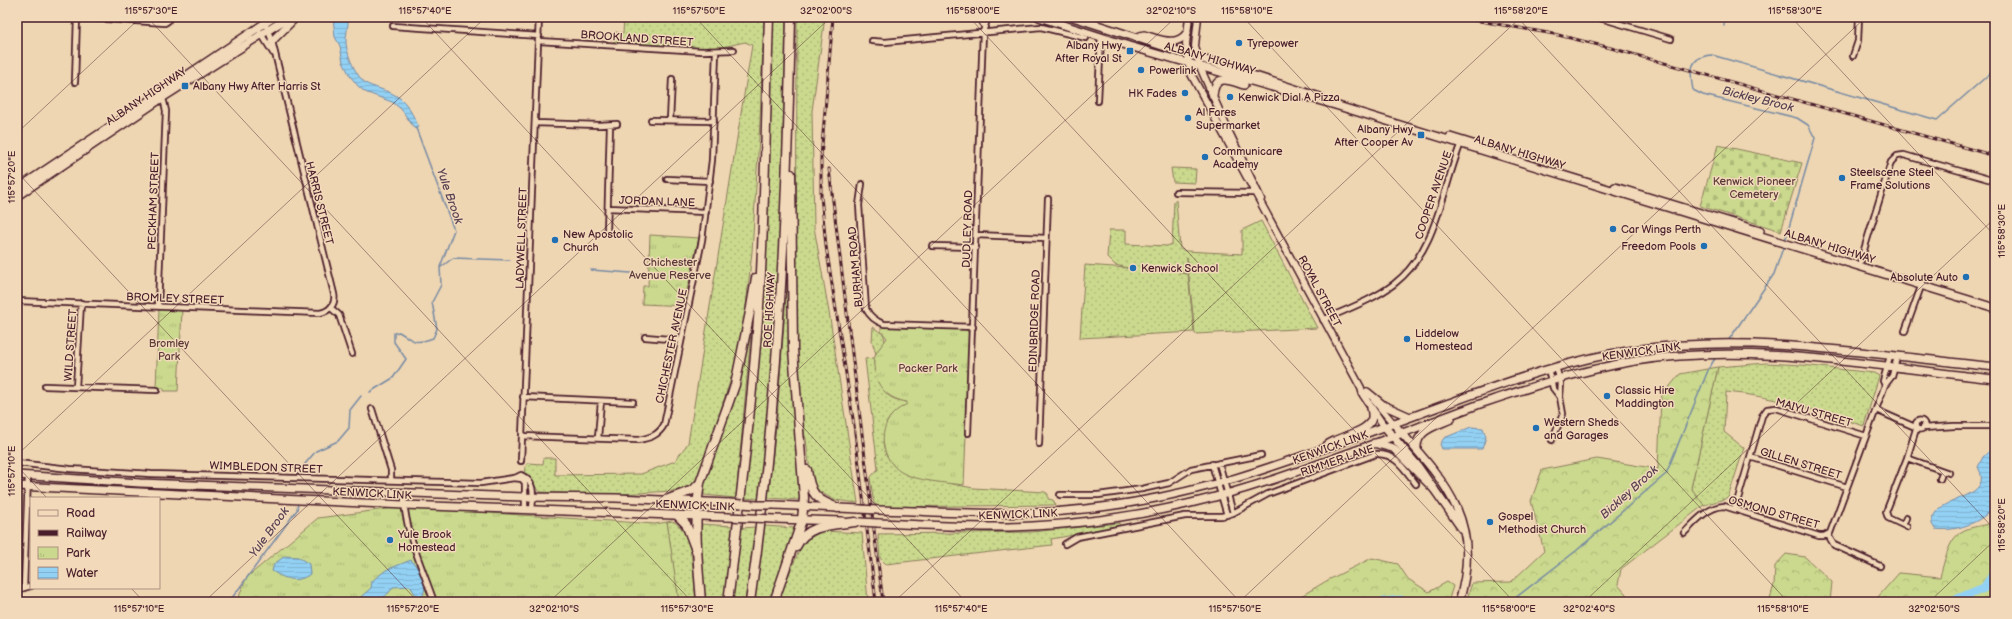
<svg xmlns="http://www.w3.org/2000/svg" width="2012" height="619" font-family="'Balsamiq Sans',sans-serif">
<defs>
<pattern id="grass-dots" width="8" height="8" patternUnits="userSpaceOnUse"><rect width="8" height="8" fill="#cad98d"/><path d="M2 2h.1M6 6h.1" fill="none" stroke="#afba7a" stroke-width="1.8" stroke-linecap="round"/></pattern>
<pattern id="forest-crowns" width="20" height="18" patternUnits="userSpaceOnUse"><rect width="20" height="18" fill="#cad98d"/><path d="M2 6a3 3 0 1 1 6 0M12 15a3 3 0 1 1 6 0" fill="none" stroke="#afba7a"/></pattern>
<pattern id="cemetery-stones" width="16" height="16" patternUnits="userSpaceOnUse"><rect width="16" height="16" fill="#cad98d"/><path d="M2 7V4a2 2 0 0 1 4 0v3zM10 15v-3a2 2 0 0 1 4 0v3z" fill="#afba7a"/></pattern>
<pattern id="park-tufts" width="24" height="20" patternUnits="userSpaceOnUse"><rect width="24" height="20" fill="#cad98d"/><path d="M3 7l-1-3M5 7V3M7 7l1-3M15 17l-1-3M17 17v-4M19 17l1-3" fill="none" stroke="#afba7a"/></pattern>
<pattern id="water-rules" width="6" height="5" patternUnits="userSpaceOnUse"><rect width="6" height="5" fill="#93d1f4"/><path d="M0 2.5h6" fill="none" stroke="#80b3d1"/></pattern>
</defs>
<rect width="100%" height="100%" fill="#efd6b2"/>
<filter id="ink" filterUnits="userSpaceOnUse"><feTurbulence type="fractalNoise" baseFrequency=".025" numOctaves="2"/><feDisplacementMap in="SourceGraphic" scale="8" xChannelSelector="R" yChannelSelector="G"/><feConvolveMatrix kernelMatrix="1 2 1 2 8 2 1 2 1" color-interpolation-filters="sRGB"/></filter>
<g filter="url(#ink)">
<path fill="url(#grass-dots)" stroke="#8a7c5c" d="M617,17H764L760,121L752,252L745,315L735,366L712,437L694,485L690,488L673,491L602,495L541,492C533,487 532,478 524,474L525,467L528,463L543,464L544,458H555V475L641,474L675,461L688,443L752,45L745,42L714,49L614,43L615,32L623,33L624,18Z
M773,17H786L781,223L775,327L759,499L743,498L760,334L768,223Z
M797,17H825L812,111L814,227L830,318L858,503L834,500L819,491L818,492L811,480L806,439L804,433L796,361Z
M1171,168L1196,169L1195,183L1173,182Z
M1176,200L1180,249L1186,251L1242,254V230L1261,221L1317,328L1195,334L1187,258L1188,273H1179L1188,274L1194,332L1080,338L1085,265L1128,268L1115,265L1107,257L1109,230H1126V244L1167,246L1172,244L1174,201Z
M788,269L801,500L768,498L777,418Z
M752,322L736,498L704,495L703,485Z
M873,327L884,335L885,342L876,354L872,341Z
M874,358C873,364 875,368 877,374C882,392 887,399 907,402V404L892,415L888,420L883,443L886,455L912,476L973,488L1045,492L1048,494V499L1053,500L1056,505L877,507L876,504H874L870,478L878,469L865,359Z
M1766,363L1802,365L1874,373L1879,376L1864,426C1818,411 1774,396 1726,392L1724,432L1744,448L1728,498L1704,505L1691,488L1718,367Z
M672,521C694,528 694,582 696,602H678L667,522Z
M1119,523L1120,527L1051,539L1052,545L886,564L880,558L878,534L1032,532Z
M700,524L733,526L724,602H705Z
M765,526L794,528L795,531L770,602H754Z
M756,527L745,602H732L741,528Z
M823,531L862,533L868,602H777L802,544L808,536L810,538Z"/>
<path fill="url(#forest-crowns)" stroke="#8a7c5c" d="M1718,367L1691,488L1704,505L1621,569L1618,585L1633,602H1466L1472,583L1511,582L1544,551L1531,501L1542,470L1597,459L1658,469L1661,397L1680,374Z
M1995,522V602H1877V598L1899,573L1940,577C1944,563 1948,540 1961,532C1970,526 1985,526 1995,522Z
M1786,554L1805,557L1832,582L1830,602H1769L1774,585L1775,566Z
M1372,558L1398,564L1408,579L1429,592L1447,582L1453,586L1448,602H1291L1328,580Z"/>
<path fill="url(#cemetery-stones)" stroke="#8a7c5c" d="M1718,145L1802,163L1781,231L1700,206Z"/>
<path fill="url(#park-tufts)" stroke="#8a7c5c" d="M650,235L699,238L692,265L694,267L692,278L690,279L686,293L688,296L686,306L642,304L643,286H648Z
M159,309L182,310L178,391H164V388H156Z
M881,326L966,329L970,335L964,485C947,483 915,481 901,472C882,460 877,432 892,415C896,410 902,407 907,404V402C890,399 878,390 875,372C874,367 873,362 875,356C877,350 883,344 887,338L881,331Z
M402,507L655,524L667,522L679,602H237L246,578L318,518Z"/>
<path fill="url(#water-rules)" stroke="#768aa4" d="M333,17H348C349,26 345,36 346,44C348,57 356,77 367,84C378,89 391,91 401,99C409,106 414,118 419,127L415,129L401,109L392,102L365,92L358,86L350,76L343,62L340,46L335,37Z
M1471,427L1483,428L1486,437L1482,449H1442L1440,444L1444,438Z
M1993,447H1995V506C1981,523 1956,532 1935,529L1932,524C1932,521 1932,517 1934,515C1944,496 1995,498 1978,467L1983,457Z
M285,556L298,557L309,564L310,574C297,584 285,579 272,571L274,564Z
M411,560C420,569 430,588 421,598L417,597L410,586L393,587C384,602 371,603 355,602L371,588L372,581L386,570Z"/>
<g fill="none" stroke-linecap="round" stroke-linejoin="round">
<path stroke="#768aa4" stroke-width="1.5" d="M1724,26V17
M1785,241L1815,138L1808,125L1797,118L1703,95L1693,90C1689,71 1690,56 1712,55L1937,120L1995,69
M441,267L453,258L510,260
M591,270L644,274
M1728,341L1774,274L1784,245
M370,392L393,378L406,359L394,342V333L399,332C414,341 414,345 433,338L437,329L432,302L441,285L440,267L454,230L416,128
M299,476V471L316,451L338,441L349,428L350,410L361,396
M229,602L297,510L298,502
M1510,602L1576,551L1666,474L1709,368L1716,357"/>
<path stroke="#93d1f4" stroke-width="9" d="M1382,602L1401,600L1404,602
M1950,602L1984,588L1995,572"/>
<g stroke="#4a1f2b" stroke-width="8">
<path id="minor" d="M78,17L165,23L168,21L169,17
M981,17V21L984,26
M1597,17L1671,39
M393,26L539,36
M260,32L273,53
M539,41L702,51L734,50
M872,41L885,42L1041,27L1086,38
M1853,56L1858,41L1859,17
M75,82L77,17
M1098,101L1101,36
M651,120L714,121
M670,120L672,79
M535,123L599,125L617,124
M667,179L710,181
M862,184L859,205L866,309C870,317 875,321 884,324L973,327
M1176,192L1254,193
M608,208L706,212
M607,231L610,125
M976,235L1046,238
M932,246L976,247
M1859,266L1891,162L1897,156L1904,155L1995,181
M17,301L320,313C330,311 336,304 334,294L272,41L265,23
M158,306L166,111L164,102L162,98
M331,308L339,315L352,354
M1323,320C1347,309 1373,300 1394,284C1437,251 1442,190 1461,143
M1905,331L1923,281
M645,337L681,340
M1548,369L1553,388L1560,397
M1885,385L1883,381L1890,356
M45,386L157,390
M76,387L81,303
M523,397L633,402
M372,409L391,470V480
M1876,410L1915,427
M1915.5 425a4.5 4.5 0 1 1 9 0a4.5 4.5 0 1 1-9 0Z
M1923,428L1954,426H1995
M968,433L983,32L988,17
M522,436L638,440C649,438 658,436 664,425L702,240L712,160L716,52
M598,438L601,401
M1552,440L1563,414L1560,397L1561,384L1556,367
M1039,444L1048,199
M1750,457L1847,487
M1907,458L1949,473
M521,461L539,17
M17,463L70,469L151,474L481,483L514,478L522,479L525,483V510
M1219,463L1233,513
M1212,464L1227,515
M515,478L521,475C536,481 533,497 532,510
M1940,479L1943,471
M404,493C403,528 423,569 434,602
M1060,495H1098L1142,489L1169,483L1191,469L1261,455
M1735,509L1762,416L1767,409L1776,408L1866,436
M1903,525L1906,518
M1907,527L1888,518L1886,512L1907,458L1916,429
M1684,533C1695,522 1707,507 1724,506L1819,536H1824L1830,533L1885,385L1892,376L1897,357
M1828,535L1834,545L1880,566
M1065,544L1077,537L1185,516H1222L1233,513L1268,494L1376,454C1396,453 1405,470 1416,484
M24,588L28,476
M17,590L31,586"/>
</g>
<g stroke="#4a1f2b" stroke-width="9">
<path id="secondary" d="M1189,17L1186,44L1191,74L1361,388L1363,395L1384,426
M1198,17L1195,46L1200,67L1228,130L1261,199
M1374,400L1393,423"/>
</g>
<g stroke="#4a1f2b" stroke-width="10">
<path id="primary" d="M1393,423C1444,481 1484,520 1459,602
M1384,426L1417,465L1462,529"/>
</g>
<g stroke="#4a1f2b" stroke-width="10">
<path id="trunk" d="M1039,17L1129,46L1335,105L1995,308
M1073,17L1320,97
M1140,36L1144,35C1159,39 1176,48 1187,33
M272,41L296,17
M1213,96C1215,73 1228,80 1244,85
M1450,137L1476,145
M1615,187L1760,231
M17,189L274,17
M17,196L162,98L289,17
M1367,392L1383,405L1410,417
M1374,443L1393,448L1434,489
M1327,445C1338,437 1364,433 1371,421C1373,417 1372,412 1371,408
M1417,450C1415,430 1436,426 1451,419
M17,475L140,483L525,497L616,498L729,503
M17,486L404,505L727,517
M742,504L756,505
M775,505L860,509
M877,510C929,511 981,515 1032,513C1101,510 1170,498 1236,478C1309,456 1380,428 1452,402C1512,380 1572,359 1634,350C1754,333 1876,355 1995,367
M774,519L842,521
M878,523C930,525 982,529 1033,526C1115,522 1197,505 1275,479C1344,456 1412,429 1480,404C1531,387 1581,370 1635,361C1751,342 1879,367 1995,379"/>
</g>
<g stroke="#4a1f2b" stroke-width="11">
<path id="motorway" d="M807,470C810,494 816,500 838,508
M666,500L693,490L700,483
M678,516L686,524L697,553
M796,547C806,524 833,525 855,522
M701,602C698,562 693,522 700,483L735,385L751,307L756,278
M728,602C741,499 753,396 760,292C765,200 766,109 769,17
M750,602C778,407 787,213 791,17
M774,602L802,520L804,498L793,349L791,174"/>
</g>
<use href="#minor" stroke="#f2d9ba" stroke-width="4.5"/>
<use href="#secondary" stroke="#f2d9ba" stroke-width="6"/>
<use href="#primary" stroke="#f2d9ba" stroke-width="7"/>
<use href="#trunk" stroke="#f2d9ba" stroke-width="7"/>
<use href="#motorway" stroke="#f2d9ba" stroke-width="8"/>
<g stroke="#4a1f2b" stroke-width="3">
<path id="rail" d="M833,17L821,157V196L826,246L854,425L876,602
M1457,17L1554,34L1611,48L1995,156
M829,169L883,602"/>
</g>
<use href="#rail" stroke="#f2d9ba" stroke-width="1.5" stroke-dasharray="4.5" stroke-linecap="butt"/>
<g stroke="#4a1f2b" stroke-width="10" stroke-linecap="butt">
<path id="trunk-bridge" d="M729,503L742,504
M756,505H775
M860,509L877,510
M727,517L774,519
M860,522L878,523"/>
</g>
<use href="#trunk-bridge" stroke="#f2d9ba" stroke-width="7"/>
</g>
</g>
<path fill="none" stroke="#4a1f2b" stroke-width="1" stroke-opacity="0.45" d="M147,17L692,602M421,17L966,602M695,17L1240,602M969,17L1514,602M1243,17L1788,602M1517,17L1995,530M1791,17L1995,236M17,133L141,17M17,172L418,602M17,455L486,17M17,466L47,498M131,588L144,602M204,602L831,17M549,602L1176,17M894,602L1521,17M1239,602L1866,17M1584,602L1995,218M1929,602L1995,540"/>
<g fill="#1f6fb2" stroke="#f2d9ba" stroke-width="1.5">
<circle cx="1239" cy="43" r="4"/>
<rect x="1126" y="47" width="8" height="8" rx="2"/>
<circle cx="1141" cy="70" r="4"/>
<rect x="181" y="82" width="8" height="8" rx="2"/>
<circle cx="1185" cy="93" r="4"/>
<circle cx="1230" cy="97" r="4"/>
<circle cx="1188" cy="118" r="4"/>
<rect x="1417" y="131" width="8" height="8" rx="2"/>
<circle cx="1205" cy="157" r="4"/>
<circle cx="1842" cy="178" r="4"/>
<circle cx="1613" cy="229" r="4"/>
<circle cx="555" cy="240" r="4"/>
<circle cx="1704" cy="246" r="4"/>
<circle cx="1133" cy="268" r="4"/>
<circle cx="1966" cy="277" r="4"/>
<circle cx="1407" cy="339" r="4"/>
<circle cx="1607" cy="396" r="4"/>
<circle cx="1536" cy="428" r="4"/>
<circle cx="1490" cy="522" r="4"/>
<circle cx="390" cy="540" r="4"/>
</g>
<g text-anchor="middle" stroke-width="3" stroke-linejoin="round" paint-order="stroke">
<g font-size="11" fill="#4a1f2b" stroke="#f2d9ba">
<text transform="translate(637 38) rotate(4)" y="4">BROOKLAND STREET</text>
<text transform="translate(1210 58) rotate(16)" y="4">ALBANY HIGHWAY</text>
<text transform="translate(146 96) rotate(-34)" y="4">ALBANY HIGHWAY</text>
<text transform="translate(1520 152) rotate(17)" y="4">ALBANY HIGHWAY</text>
<text transform="translate(1433 195) rotate(-71)" y="4">COOPER AVENUE</text>
<text transform="translate(153 201) rotate(-88)" y="4">PECKHAM STREET</text>
<text transform="translate(657 201) rotate(2)" y="4">JORDAN LANE</text>
<text transform="translate(320 203) rotate(76)" y="4">HARRIS STREET</text>
<text transform="translate(967 229) rotate(-88)" y="4">DUDLEY ROAD</text>
<text transform="translate(521 238) rotate(-88)" y="4">LADYWELL STREET</text>
<text transform="translate(1830 246) rotate(17)" y="4">ALBANY HIGHWAY</text>
<text transform="translate(855 267) rotate(-95)" y="4">BURHAM ROAD</text>
<text transform="translate(1320 291) rotate(62)" y="4">ROYAL STREET</text>
<text transform="translate(175 298) rotate(2)" y="4">BROMLEY STREET</text>
<text transform="translate(769 310) rotate(-87)" y="4">ROE HIGHWAY</text>
<text transform="translate(1034 321) rotate(-88)" y="4">EDINBRIDGE ROAD</text>
<text transform="translate(70 345) rotate(-86)" y="4">WILD STREET</text>
<text transform="translate(671 346) rotate(-78)" y="4">CHICHESTER AVENUE</text>
<text transform="translate(1641 351) rotate(-8)" y="4">KENWICK LINK</text>
<text transform="translate(1814 412) rotate(16)" y="4">MAIYU STREET</text>
<text transform="translate(1330 447) rotate(-20)" y="4">KENWICK LINK</text>
<text transform="translate(1337 460) rotate(-19)" y="4">RIMMER LANE</text>
<text transform="translate(1801 463) rotate(17)" y="4">GILLEN STREET</text>
<text transform="translate(266 467) rotate(2)" y="4">WIMBLEDON STREET</text>
<text transform="translate(372 493) rotate(3)" y="4">KENWICK LINK</text>
<text transform="translate(695 505) rotate(2)" y="4">KENWICK LINK</text>
<text transform="translate(1774 512) rotate(16)" y="4">OSMOND STREET</text>
<text transform="translate(1018 514) rotate(-2)" y="4">KENWICK LINK</text>
</g>
<g font-size="11" fill="#4a1f2b" stroke="#f2d9ba" text-anchor="start">
<text x="1247" y="47">Tyrepower</text>
<text x="1122" y="49" text-anchor="end">Albany Hwy<tspan x="1122" dy="13">After Royal St</tspan></text>
<text x="1149" y="74">Powerlink</text>
<text x="193" y="90">Albany Hwy After Harris St</text>
<text x="1177" y="97" text-anchor="end">HK Fades</text>
<text x="1238" y="101">Kenwick Dial A Pizza</text>
<text x="1196" y="116">Al Fares<tspan x="1196" dy="13">Supermarket</tspan></text>
<text x="1413" y="133" text-anchor="end">Albany Hwy<tspan x="1413" dy="13">After Cooper Av</tspan></text>
<text x="1213" y="155">Communicare<tspan x="1213" dy="13">Academy</tspan></text>
<text x="1850" y="176">Steelscene Steel<tspan x="1850" dy="13">Frame Solutions</tspan></text>
<text x="1621" y="233">Car Wings Perth</text>
<text x="563" y="238">New Apostolic<tspan x="563" dy="13">Church</tspan></text>
<text x="1696" y="250" text-anchor="end">Freedom Pools</text>
<text x="1141" y="272">Kenwick School</text>
<text x="1958" y="281" text-anchor="end">Absolute Auto</text>
<text x="1415" y="337">Liddelow<tspan x="1415" dy="13">Homestead</tspan></text>
<text x="1615" y="394">Classic Hire<tspan x="1615" dy="13">Maddington</tspan></text>
<text x="1544" y="426">Western Sheds<tspan x="1544" dy="13">and Garages</tspan></text>
<text x="1498" y="520">Gospel<tspan x="1498" dy="13">Methodist Church</tspan></text>
<text x="398" y="538">Yule Brook<tspan x="398" dy="13">Homestead</tspan></text>
</g>
<g font-size="11" fill="#5d3b3a" stroke="#f2d9ba">
<text x="1754" y="185">Kenwick Pioneer<tspan x="1754" dy="13">Cemetery</tspan></text>
<text x="670" y="266">Chichester<tspan x="670" dy="13">Avenue Reserve</tspan></text>
<text x="169" y="347">Bromley<tspan x="169" dy="13">Park</tspan></text>
<text x="928" y="372">Packer Park</text>
</g>
<g font-size="12" font-style="italic" fill="#594353" stroke="#f2d9ba">
<text transform="translate(1758 99) rotate(14)" y="4">Bickley Brook</text>
<text transform="translate(450 196) rotate(71)" y="4">Yule Brook</text>
<text transform="translate(1629 492) rotate(-42)" y="4">Bickley Brook</text>
<text transform="translate(269 532) rotate(-54)" y="4">Yule Brook</text>
</g>
</g>
<rect width="2012" height="619" fill="none" stroke="#f2d9ba" stroke-width="44"/>
<rect x="30" y="497" width="130" height="92" fill="#f2d9ba" stroke="#af8f81"/>
<rect x="38" y="510" width="20" height="6" fill="#f2d9ba" stroke="#af8f81"/>
<text x="66" y="517" font-size="12" fill="#4a1f2b">Road</text>
<rect x="38" y="530" width="20" height="6" fill="#4a1f2b" stroke="#af8f81"/>
<text x="66" y="537" font-size="12" fill="#4a1f2b">Railway</text>
<rect x="38" y="547" width="20" height="12" fill="url(#park-tufts)" stroke="#af8f81"/>
<text x="66" y="557" font-size="12" fill="#4a1f2b">Park</text>
<rect x="38" y="567" width="20" height="12" fill="url(#water-rules)" stroke="#af8f81"/>
<text x="66" y="577" font-size="12" fill="#4a1f2b">Water</text>
<rect x="22" y="22" width="1968" height="575" fill="none" stroke="#4a1f2b" stroke-width="1.5"/>
<g font-size="10" text-anchor="middle" fill="#4a1f2b">
<text x="151" y="14">115°57'30"E</text>
<text x="425" y="14">115°57'40"E</text>
<text x="699" y="14">115°57'50"E</text>
<text x="826" y="14">32°02'00"S</text>
<text x="973" y="14">115°58'00"E</text>
<text x="1171" y="14">32°02'10"S</text>
<text x="1247" y="14">115°58'10"E</text>
<text x="1521" y="14">115°58'20"E</text>
<text x="1795" y="14">115°58'30"E</text>
<text transform="translate(11 177) rotate(-90)" y="4">115°57'20"E</text>
<text transform="translate(2001 231) rotate(-90)" y="4">115°58'30"E</text>
<text transform="translate(11 471) rotate(-90)" y="4">115°57'10"E</text>
<text transform="translate(2001 525) rotate(-90)" y="4">115°58'20"E</text>
<text x="139" y="612">115°57'10"E</text>
<text x="413" y="612">115°57'20"E</text>
<text x="554" y="612">32°02'10"S</text>
<text x="687" y="612">115°57'30"E</text>
<text x="961" y="612">115°57'40"E</text>
<text x="1235" y="612">115°57'50"E</text>
<text x="1509" y="612">115°58'00"E</text>
<text x="1589" y="612">32°02'40"S</text>
<text x="1783" y="612">115°58'10"E</text>
<text x="1934" y="612">32°02'50"S</text>
</g>
</svg>
